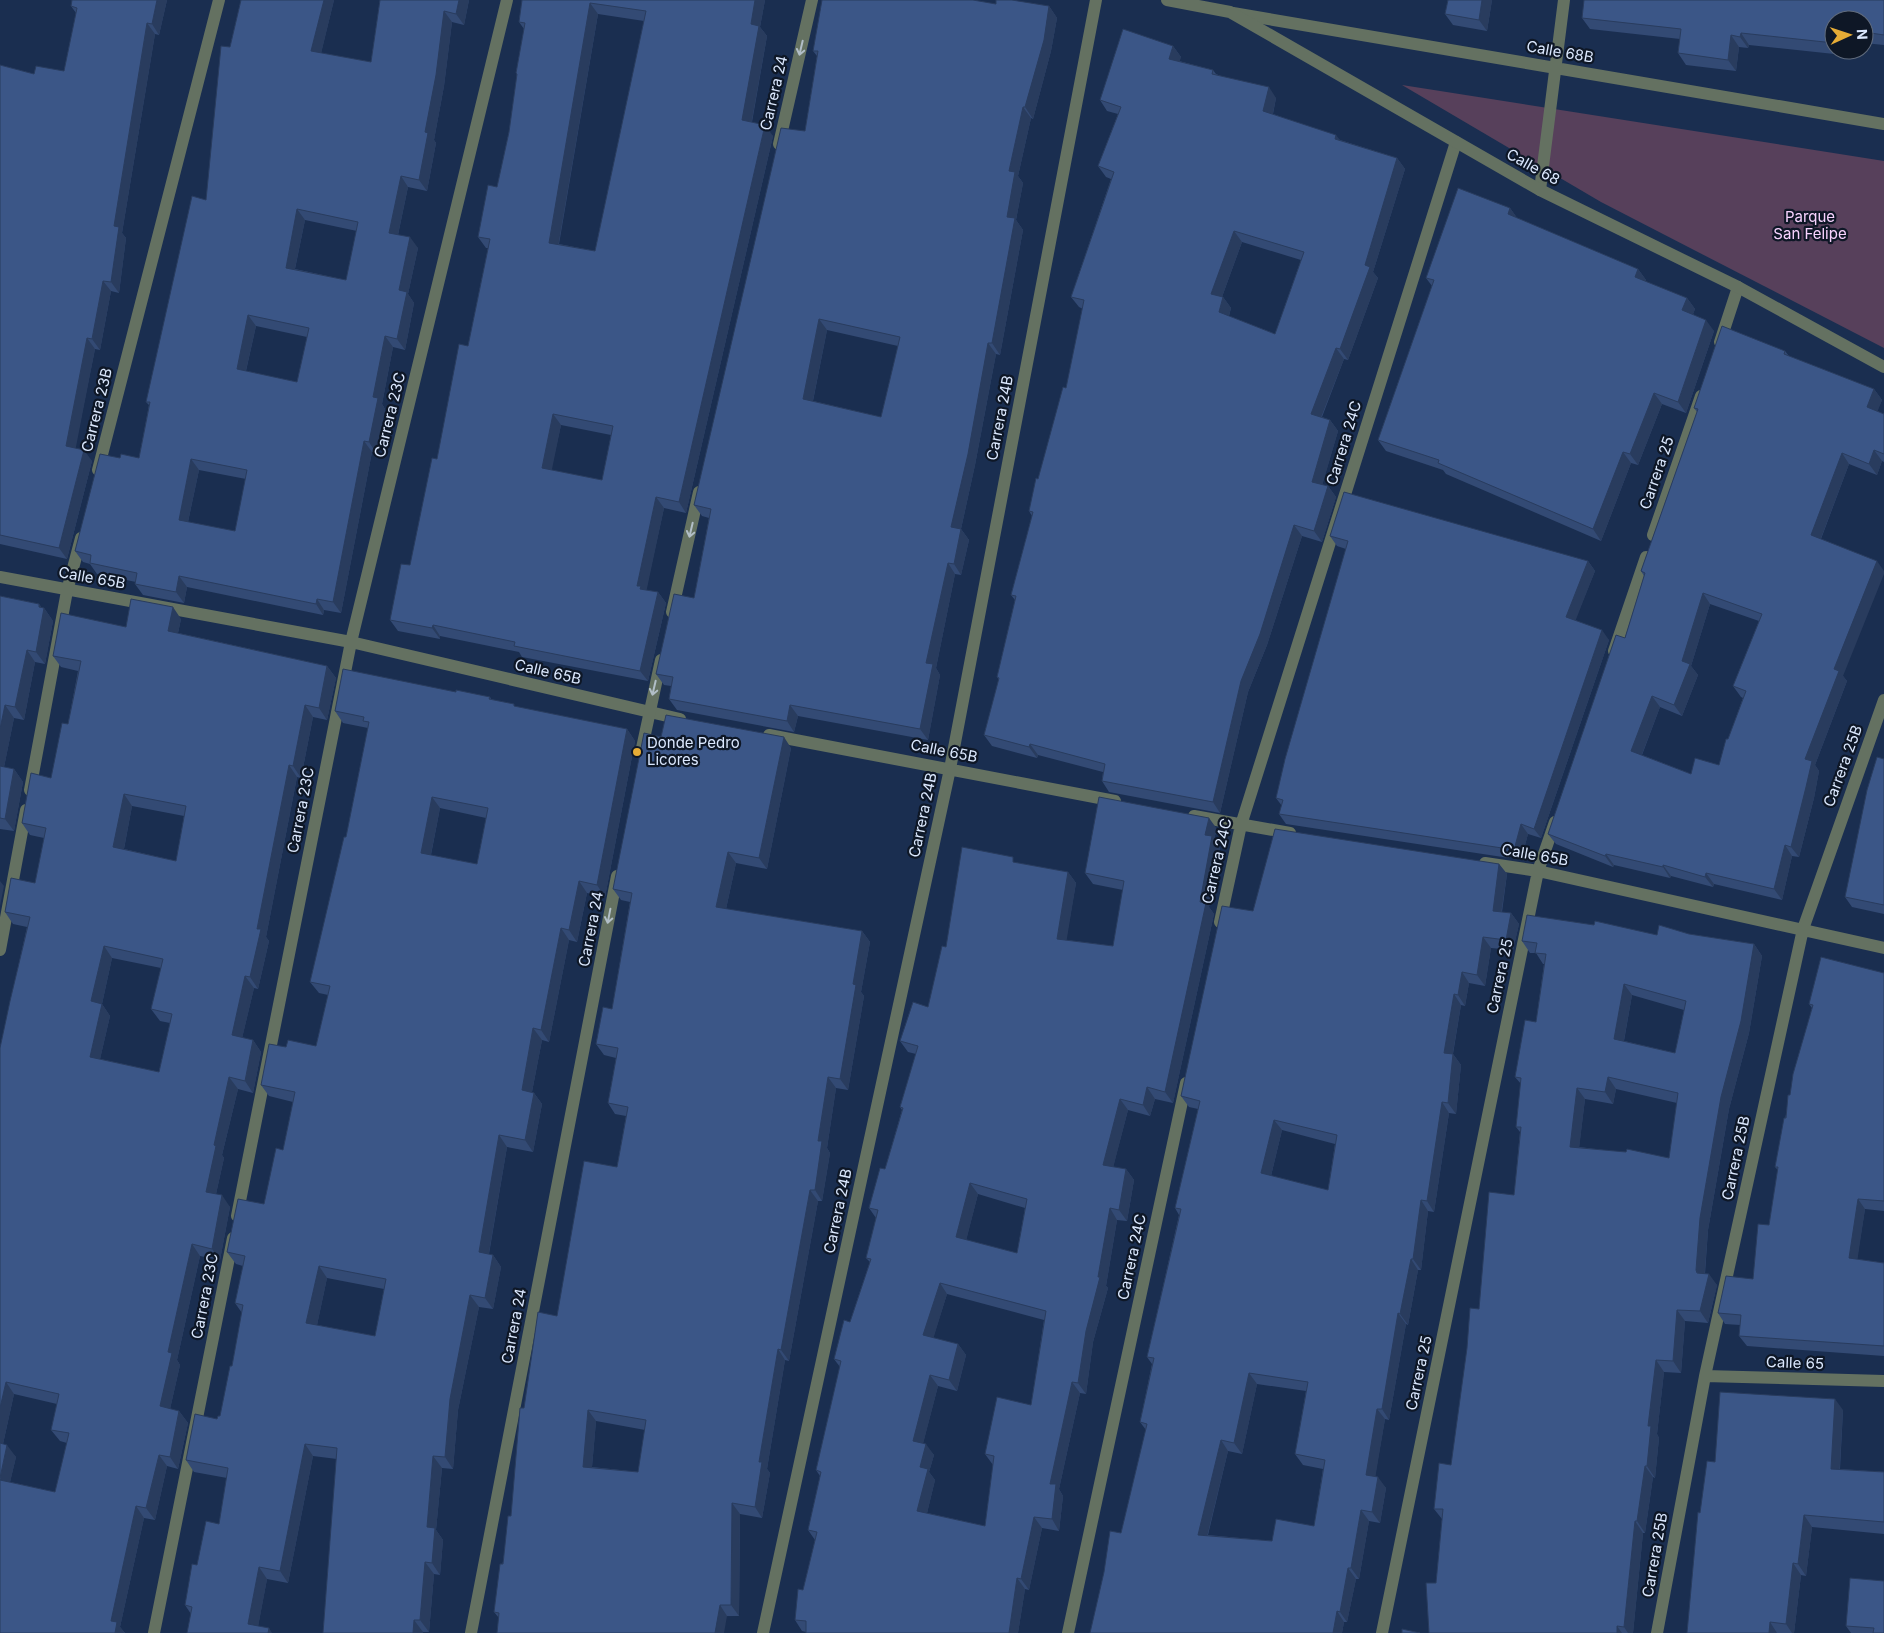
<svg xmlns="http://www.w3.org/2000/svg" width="1884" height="1633" font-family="Inter,sans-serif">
<rect width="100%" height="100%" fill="#1a2e50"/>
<path fill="#57405b" d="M1402,85L1884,161V348L1601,202Z"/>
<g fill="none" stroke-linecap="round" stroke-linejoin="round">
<path stroke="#647161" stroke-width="12" d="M1233,13L1884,124
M1540,190L1564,0
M1720,342L1738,287
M98,470L219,0
M1653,535L1701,396
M0,577L351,642L680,719
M1614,651L1646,557
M769,735L1115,801
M30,790L67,591L81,538
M1194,816L1290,833
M1485,863L1538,871L1884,948
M1220,922L1241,825L1456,142
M0,950L26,810
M237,1216L351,642L507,0
M1705,1376L1884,1381
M154,1633L233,1238
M763,1633L950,769L1096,0
M1068,1633L1186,1083
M1382,1633L1538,871L1555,822
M1657,1633L1705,1376L1803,929L1884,700"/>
<path stroke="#647161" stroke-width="12" d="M1167,0L1230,12L1540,190L1738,287L1884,367
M779,144L812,0
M672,612L699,492
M642,748L661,660
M471,1633L617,876"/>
</g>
<path fill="#334a74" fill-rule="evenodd" d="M167,0L159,35L155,34L122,233L126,238L119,293L111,291L100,350L95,349L75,448L92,461L67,559L0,544V65L34,74L64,71L76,13L71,6Z
M241,0H334L321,53L371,62L380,0H469L464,25L452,22L444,86L434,140L436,143L427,191L408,187L398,235L418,248L408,294L414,303L405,350L393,347L382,404L385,409L376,453L372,452L341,613L324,610L323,615L187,587L184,603L143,595L135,584L136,582L97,574L90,564L83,562L75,551L120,458H139L149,405L146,402L206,200L230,47ZM305,220L357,231L346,280L295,269ZM256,326L307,337L297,382L246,371ZM199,470L246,479L235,531L188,522Z
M522,0H765L760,27L767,36L752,122L773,136L686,513L664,508L646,590L658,592L666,603L648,681L522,657L519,652L440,636V639L398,631L390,620L410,565L437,459L468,346L488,248H486L478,237L497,187L509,132L517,75L516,73L524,29L519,22ZM598,14L644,21L595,251L559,244ZM561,425L611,435L602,480L551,470Z
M1448,0H1492L1487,31L1453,25L1445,14Z
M1884,0V45L1864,43V20H1834V50H1854L1853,56L1749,45L1748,48L1739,47L1736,71L1686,65L1678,53L1680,39L1590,29L1582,18Z
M996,4L1049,6L1057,18L1051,51L1033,119L1031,118L1018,176L1023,183L1016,220L1023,230L1000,355L996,354L975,465L961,529L969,540L961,575L955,574L936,668L940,675L928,740L798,716L794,732L677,710L669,699L671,686L664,685L656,674L694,598L709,518L702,516L694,505L805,131L817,56L813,51ZM827,330L898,346L881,417L813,401Z
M1173,46L1181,57L1179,61L1213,70L1216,74L1276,98L1273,114L1340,140L1397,158L1405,169L1373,272L1378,278L1348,360L1344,359L1322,417L1330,420L1338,431L1322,485L1328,486L1336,497L1322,542L1302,536L1267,645L1248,692L1220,813L1109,792L1102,781L1103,772L1038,755L1037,758L992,746L984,735L999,680L997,677L1015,600L1011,595L1032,516L1029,511L1038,479L1066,388L1083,309L1079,307L1071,297L1111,179L1106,177L1098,166L1118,114L1107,111L1100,100ZM1242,242L1301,260L1275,334L1229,316L1231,308L1223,297H1222Z
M1510,208L1517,218L1638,269L1646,280L1645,282L1687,298L1695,309L1693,314L1714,331L1686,413L1662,404L1638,465L1631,463L1601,541L1446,474L1443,470L1386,451L1378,440L1432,286L1426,278Z
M1785,351L1789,356L1874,389L1882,400L1877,411L1884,414V462L1882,461L1877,475L1849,464L1821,539L1843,676L1847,681L1815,765L1819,771L1814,798L1799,857L1792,856L1782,900L1714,884L1713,887L1671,876L1670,878L1614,865L1613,867L1556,844L1548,834L1625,638L1644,576L1641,571L1697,412L1694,408ZM1710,604L1759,621L1733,686L1741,697L1743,698L1719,765L1691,774L1642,755L1660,707L1682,716L1698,675L1691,666Z
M1330,536L1588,561L1595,571L1575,620L1609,640L1541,838L1528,834L1521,860L1509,856V858L1286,824L1279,814L1282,806L1276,798L1346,549L1337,546Z
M0,596L39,604L42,608H44L53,621L45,664L35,662L24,720L14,718L4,767L14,769L23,782L14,831L0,829Z
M181,619L178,633L327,666L336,678L327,720L313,717L301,778L297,777L266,937L269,941L258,989L254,988L242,1038L253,1040L261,1052L253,1093L238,1089L222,1155L224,1158L216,1194L230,1207L220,1260L200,1256L177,1360L180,1365L170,1409L179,1411L188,1423L178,1469L167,1466L155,1520L144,1518L120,1627L125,1633H0V1048L27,927L13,924L5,912L35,883L44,838L30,835L22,823L51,778L68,724L78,671L61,667L53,656L126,627ZM132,806L184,816L176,861L124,849ZM112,958L161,968L151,1009L160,1021L170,1023L159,1072L100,1059L110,1016L102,1004ZM14,1394L57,1404L51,1430L60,1441L67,1443L55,1492L10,1482L16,1457L3,1444Z
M456,692L490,697L491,699L516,707L627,729L635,741L605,897L587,893L577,942L569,940L549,1042L542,1040L532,1092L534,1093L542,1104L533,1152L507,1147L489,1254L493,1255L501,1267L493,1309L479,1307L458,1410L453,1469L442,1468L436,1530L443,1540L440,1575L434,1574L429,1632H423L422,1633H323L337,1459L313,1456L288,1583L267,1579L258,1626L191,1614L185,1605L197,1565L219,1524L227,1478L194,1472L186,1460L220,1416L232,1366L242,1313L235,1303L243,1266L236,1264L227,1252L264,1204L283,1150L293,1102L269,1096L261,1085L286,1047L316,1046L328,995L319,993L310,982L346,837L368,728L343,723L335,711ZM440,808L486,818L477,864L431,855ZM327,1278L384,1289L375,1336L317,1325Z
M661,737L791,748L767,869L736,863L726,909L862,931L870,942L861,992L864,996L848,1090L836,1088L827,1148L830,1153L822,1201H818L789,1361L785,1360L767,1469L770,1473L762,1518L740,1514L739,1616L499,1618L494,1612L511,1516L524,1408L557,1316L617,1167L626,1116L615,1114L608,1103L616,1058L604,1055L596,1044L612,1009L630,902L621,900L613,889ZM596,1421L645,1430L638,1472L592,1467Z
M1884,759V914L1852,907L1845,897Z
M1217,829L1214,839L1220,847L1209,907L1214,914L1173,1103L1155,1099L1150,1116L1128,1110L1113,1167L1126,1169L1134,1180L1127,1221L1117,1220L1106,1286L1108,1288L1093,1342L1086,1394L1080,1393L1059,1489L1063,1496L1059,1531L1042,1528L1029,1590L1025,1589L1018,1633H806V1632L802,1631L795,1620L803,1590L815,1540L808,1530L820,1476L816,1470L840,1367L834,1359L850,1322L870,1262L866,1258L876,1218L869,1208L885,1169L902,1110L900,1107L916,1054L908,1052L900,1041L928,1007L946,947L1017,863L1068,872L1076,883L1066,940L1113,946L1123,890L1093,884L1085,873ZM978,1194L1025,1208L1017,1253L966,1240ZM947,1294L1044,1320L1031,1405L985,1454L993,1465L985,1526L927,1513L935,1480L929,1472L934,1455L923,1443L938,1386L957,1391L966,1355L958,1344L933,1338Z
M1499,864L1507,874L1502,912L1511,913L1519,924L1513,950L1491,948L1485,986L1469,983L1465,1006L1461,1005L1453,1054L1461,1065L1456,1114L1449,1113L1434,1212L1428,1211L1421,1270H1418L1408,1325L1406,1324L1389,1420L1385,1419L1375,1476L1386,1488L1380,1523L1369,1521L1359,1579H1356L1347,1622H1344L1342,1633H1090L1121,1533L1146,1430L1140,1422L1152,1364L1147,1357L1179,1215L1175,1208L1198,1109L1189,1107L1181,1096L1253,911ZM1282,1130L1335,1144L1328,1190L1271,1176ZM1257,1384L1306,1391L1295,1454L1303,1465L1323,1469L1314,1526L1272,1541L1208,1535L1228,1451L1242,1454Z
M1689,934L1754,944L1762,956L1749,1033L1729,1109L1708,1230L1705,1274L1717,1285L1708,1323L1685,1321L1681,1373L1664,1372L1657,1434L1659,1438L1655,1478L1653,1477L1645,1533H1643L1633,1633H1429L1436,1583L1442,1519L1434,1509L1451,1465L1479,1309L1514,1195L1520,1132L1516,1127L1521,1084L1515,1077L1536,1022L1544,964H1543L1536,953H1530L1522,941ZM1632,995L1684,1010L1675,1053L1624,1041ZM1616,1089L1677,1103L1669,1158L1579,1147L1585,1099L1613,1104Z
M1884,973V1211L1865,1209L1857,1259L1884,1263V1356L1747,1346L1739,1336L1740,1325L1725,1324L1718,1313L1753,1279L1769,1225L1778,1170L1775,1167L1790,1095L1812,1008L1809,1004Z
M1843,1410L1840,1469L1884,1472V1534L1812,1527L1806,1576L1801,1575L1794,1633H1687L1700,1513L1715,1462Z
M1884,1581V1633H1851L1846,1626Z"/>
<path fill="#293c5e" d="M157,0H167L159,35L152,24Z
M324,0H334L319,62L311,51Z
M459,0H469L464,25L456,14Z
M755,0H765L760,27L767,36L750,131L742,120L751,24Z
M1482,0H1492L1487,31L1479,20Z
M590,3L598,14L557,253L549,243Z
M1049,6L1057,18L1051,51L1033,119L1025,107Z
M444,11L452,22L444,86L434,140L436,143L427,191L419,180L425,132Z
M147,23L155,34L122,233L126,238L119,293L111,282L114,226Z
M1741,33L1749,45L1748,48L1740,37Z
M1731,35L1739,47L1736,71L1728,60Z
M1173,46L1181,57L1177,70L1169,59Z
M1848,50H1854L1853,56Z
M1269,87L1276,98L1271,122L1263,111Z
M1023,107L1031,118L1018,176L1023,183L1016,220L1023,230L1000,355L992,343L1009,171Z
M765,125L773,136L686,513L679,502Z
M1336,135L1344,145L1335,139Z
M1397,158L1405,169L1373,272L1378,278L1348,360L1340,349L1365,265Z
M401,176L408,187L396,244L389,233Z
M1510,208L1518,219L1508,214Z
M297,209L305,220L293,278L286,268Z
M1234,231L1242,242L1219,305L1211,294Z
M410,237L418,248L408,294L414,303L405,350L397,339L399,290Z
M1638,269L1646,280L1643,289L1635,277Z
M103,281L111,291L100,350L92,339Z
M1223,297L1231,308L1227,323L1219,312Z
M1687,298L1695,309L1690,322L1682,310Z
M248,315L256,326L244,379L237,369Z
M819,319L827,330L811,410L803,399Z
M1706,320L1714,331L1686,413L1678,402Z
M385,336L393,347L382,404L385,409L376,453L369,442L373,397Z
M87,338L95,349L74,457L66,446Z
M988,343L996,354L975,465L959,538L951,527Z
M1336,348L1344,359L1318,425L1311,414Z
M1874,389L1882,400L1875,418L1867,407Z
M1654,393L1662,404L1638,465L1630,454Z
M553,414L561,425L550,479L542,468Z
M1330,420L1338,431L1320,493L1312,482Z
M364,441L372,452L341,613L333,602Z
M84,450L92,461L67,559L59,548Z
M1874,450L1882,461L1877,475L1869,464Z
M1623,452L1631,463L1601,541L1593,529Z
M1842,453L1849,464L1818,546L1811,535Z
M191,459L199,470L186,531L179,520Z
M1328,486L1336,497L1322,542L1314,531Z
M656,497L664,508L646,593L637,586Z
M1294,525L1302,536L1267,645L1248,692L1220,813L1213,802L1241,681Z
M961,529L969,540L961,575L954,564Z
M1588,561L1595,571L1573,627L1566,617Z
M1877,561L1884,571V574L1843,676L1847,681L1815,765L1819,771L1814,798L1799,857L1791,847L1805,759L1834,669Z
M948,563L955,574L936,668L940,675L928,740L920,729L926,663Z
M179,576L187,587L184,603L176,592Z
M658,592L666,603L648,681L640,671Z
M1703,593L1710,604L1691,666L1698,675L1682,716L1674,705L1682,661Z
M317,599L324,610L323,615L316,604Z
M39,604L44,611V608L53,621L45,664L36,652Z
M173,607L181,619L176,642L168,631Z
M433,625L440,636V639L432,628Z
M1602,630L1609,640L1541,838L1534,829Z
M27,650L35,662L24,720L15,707Z
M327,666L336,678L327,720L319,708Z
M1652,696L1660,707L1639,762L1631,751Z
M5,705L14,718L2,777L0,775V729Z
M305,705L313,717L301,778L293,766Z
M790,705L798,716L794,732L787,721Z
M627,729L635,741L605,897L597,885Z
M784,737L791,748L767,869L759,858Z
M1030,744L1038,755L1037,758L1029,747Z
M289,765L297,777L266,937L269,941L258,989L250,977L257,929Z
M14,769L23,782L14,831L5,819Z
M124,794L132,806L122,859L113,847Z
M432,797L440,808L429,864L421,853Z
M1209,818L1217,829L1214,839L1220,847L1209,907L1214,914L1173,1103L1165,1092L1200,902L1205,835Z
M1521,824L1528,834L1521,860L1514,850Z
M1785,845L1792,856L1782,900L1774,889Z
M1502,846L1509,856V858L1502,848Z
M728,852L736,863L724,918L716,907Z
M1606,854L1614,865L1613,867L1605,856Z
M1499,864L1507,874L1500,921L1493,911Z
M1663,865L1671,876L1670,878L1663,867Z
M1068,872L1076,883L1065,950L1057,939Z
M1706,873L1714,884L1713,887L1705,877Z
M0,881L4,886L0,906Z
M579,881L587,893L577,942L569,930Z
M1511,913L1519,924L1513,950L1506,940Z
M561,928L569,940L549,1042L541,1030Z
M862,931L870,942L861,992L864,996L848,1090L840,1079L853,984Z
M1483,937L1491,948L1485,986L1477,975Z
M1754,944L1762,956L1749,1033L1729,1109L1708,1230L1704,1282L1696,1270L1700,1218L1721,1097Z
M104,946L112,958L100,1013L91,1001Z
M1462,972L1469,983L1465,1006L1458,995Z
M245,976L254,988L240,1047L232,1035Z
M1624,984L1632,995L1622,1051L1614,1039Z
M1454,994L1461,1005L1451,1064L1444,1053Z
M102,1004L110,1016L98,1068L90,1057Z
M533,1028L542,1040L530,1102L522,1090Z
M253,1040L261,1052L253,1093L245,1081Z
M1453,1054L1461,1065L1456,1114L1448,1103Z
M229,1077L238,1089L222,1155L224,1158L214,1203L206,1192L214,1145Z
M828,1077L836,1088L827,1148L830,1153L822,1201L815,1190L818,1141Z
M1608,1077L1616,1089L1613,1104L1605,1092Z
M1147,1087L1155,1099L1150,1116L1143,1105Z
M1577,1088L1585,1099L1578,1158L1570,1147Z
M534,1093L542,1104L533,1152L525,1140Z
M1120,1099L1128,1110L1111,1176L1103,1165Z
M1442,1102L1449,1113L1434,1212L1427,1201Z
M1274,1120L1282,1130L1269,1184L1261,1173Z
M499,1135L507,1147L487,1264L479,1252Z
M1126,1169L1134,1180L1127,1221L1119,1210Z
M970,1183L978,1194L964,1249L956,1237Z
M810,1190L818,1201L789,1361L781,1350Z
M222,1195L230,1207L220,1260L212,1249Z
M1858,1199L1865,1209L1856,1269L1849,1258Z
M1421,1200L1428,1211L1421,1270L1413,1259Z
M1110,1208L1117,1220L1106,1286L1108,1288L1093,1342L1086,1394L1078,1383L1086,1331Z
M192,1244L200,1256L177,1360L180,1365L168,1418L160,1406L168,1352Z
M493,1255L501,1267L493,1309L485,1298Z
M1411,1259L1418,1270L1408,1325L1400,1314Z
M319,1266L327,1278L315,1335L306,1323Z
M1709,1274L1717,1285L1708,1323L1700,1311Z
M940,1283L947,1294L931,1346L923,1335Z
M470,1295L479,1307L458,1410L453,1469L445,1457L450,1399Z
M1677,1310L1685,1321L1681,1373L1673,1361Z
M1398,1313L1406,1324L1389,1420L1382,1409Z
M958,1344L966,1355L957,1391L949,1380Z
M778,1349L785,1360L767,1469L770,1473L762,1518L755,1507L759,1462Z
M1656,1360L1664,1372L1657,1434L1659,1438L1655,1478L1647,1466L1648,1426Z
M1249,1373L1257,1384L1242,1454L1234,1443Z
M930,1375L938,1386L921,1452L913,1441Z
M6,1382L14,1394L1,1453L0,1452V1408Z
M1072,1382L1080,1393L1059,1489L1063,1496L1059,1531L1052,1519L1050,1484Z
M1835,1399L1843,1410L1839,1480L1831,1469Z
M1377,1409L1385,1419L1374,1485L1366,1475Z
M588,1410L596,1421L591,1478L583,1467Z
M179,1411L188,1423L178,1469L170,1457Z
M1221,1440L1228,1451L1205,1545L1198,1535Z
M305,1444L313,1456L288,1583L280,1571Z
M926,1444L934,1455L929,1472L935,1480L925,1522L917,1511L920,1467Z
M7,1445L16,1457L8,1491L0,1480Z
M159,1455L167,1466L155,1520L146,1508Z
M433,1456L442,1468L436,1530L443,1540L440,1575L432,1563L427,1527Z
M1645,1466L1653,1477L1645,1533L1637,1521Z
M1378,1477L1386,1488L1380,1523L1372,1512Z
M732,1503L740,1514L739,1616L731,1605Z
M136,1506L144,1518L120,1627L125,1633H115L111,1621Z
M1361,1510L1369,1521L1359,1579L1351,1568Z
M1804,1515L1812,1527L1806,1576L1798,1564Z
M1034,1517L1042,1528L1029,1590L1021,1579Z
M1635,1521L1643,1533L1633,1633H1628L1624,1627Z
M425,1562L434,1574L429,1632L420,1620Z
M1793,1563L1801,1575L1794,1633H1792L1786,1624Z
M259,1567L267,1579L257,1633L248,1624Z
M1348,1568L1356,1579L1347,1622L1340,1612Z
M1017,1578L1025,1589L1018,1633H1009Z
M720,1605L727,1616L724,1633H715Z
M1337,1611L1344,1622L1342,1633H1333Z
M414,1620L423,1632L422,1633H413Z
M1770,1622L1777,1633H1769Z
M1617,1626L1622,1633H1617Z
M269,1628L272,1633H268Z"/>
<path fill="#3b5687" stroke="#293c5e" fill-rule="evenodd" d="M72,0H157L152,24L147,23L114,226L119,227L111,282L103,281L92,339L87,338L66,446L84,450L59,548L0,535V65L34,74L36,66L64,71L77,8L71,6Z
M241,0H324L311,51L371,62L380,0H459L456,14L444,11L436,75L425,132L428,133L419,180L401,176L389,233L410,237L399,290L407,292L397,339L385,336L373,397L378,398L369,442L364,441L333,602L317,599L316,604L179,576L176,592L135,584L137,573L90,563L91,555L75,551L100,454L120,458L121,454L139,458L150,402H146L192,196L206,200L221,46L230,47ZM297,209L358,222L346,280L286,268ZM248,315L309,328L297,382L237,369ZM191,459L247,470L235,531L179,520Z
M522,0H755L751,24L759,26L742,120L765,125L679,502L656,497L637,586H641L640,589L658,592L640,671L514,646L515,642L433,625L432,628L390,620L401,564L410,565L432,458L437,459L459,344L468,346L490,239L478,237L488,185L497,187L509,132L517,74L516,73L525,23L519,22ZM590,3L646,11L595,251L549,243ZM553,414L613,426L602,480L542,468Z
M822,0H973L996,4V0H1012L1049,6L1044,40L1025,107H1023L1009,171L1015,172L1007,217L1015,218L992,343H988L968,454L951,527L961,529L954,564L948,563L926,663L933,664L920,729L790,705L787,721L669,699L673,677L656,674L674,594L694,598L711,509L694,505L781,128L805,131L818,51H813ZM819,319L900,337L881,417L803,399Z
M1448,0H1482L1479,20L1445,14Z
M1584,0H1884V35L1864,32V20H1834V43L1741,33L1740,37L1731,35L1728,60L1678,53L1681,29L1582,18Z
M1123,29L1173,46L1169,59L1213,70L1212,74L1269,87L1263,111L1336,135L1335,139L1397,158L1365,265L1370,267L1340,349L1336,348L1311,414L1330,420L1312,482L1328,486L1314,531L1294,525L1260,634L1241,681L1213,802L1102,781L1105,764L1030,744L1029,747L984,735L999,678L997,677L1016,596L1011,595L1033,512L1029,511L1036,478L1038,479L1063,387L1066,388L1084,300L1071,297L1114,172L1098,166L1121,107L1100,100ZM1234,231L1304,252L1275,334L1219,312L1223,297L1211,294Z
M1458,188L1510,208L1508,214L1638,269L1635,277L1687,298L1682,310L1706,320L1678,402L1654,393L1630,454L1623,452L1593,529L1438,463L1439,460L1378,440L1434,280L1426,278Z
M1722,326L1785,351L1784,354L1874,389L1867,407L1884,414V454L1874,450L1869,464L1842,453L1811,535L1877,561L1834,669L1839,671L1805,759L1812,761L1806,787L1791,847L1785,845L1774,889L1706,873L1705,877L1663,865V867L1606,854L1605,856L1548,834L1616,635L1625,638L1645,573L1641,571L1698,409L1694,408ZM1703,593L1762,614L1733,686L1746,691L1728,739H1726L1719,765L1695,758L1691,774L1631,751L1652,696L1674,705L1690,664L1682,661Z
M1344,492L1588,561L1566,617L1602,630L1534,829L1521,824L1514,850L1502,846V848L1279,814L1283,800L1276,798L1285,759L1348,541L1330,536Z
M0,596L39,604V607L44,608L36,652L27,650L15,707L5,705L0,729Z
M131,599L173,607L168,631L327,666L319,708L305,705L293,766L289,765L257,929H261L250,977L245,976L232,1035L253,1040L245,1081L229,1077L214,1145L216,1146L206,1192L222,1195L212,1249L192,1244L168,1352L172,1353L160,1406L179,1411L170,1457L159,1455L146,1508L136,1506L111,1621L117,1622L115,1633H0V1480L55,1492L69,1433L51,1430L59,1394L6,1382L0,1408V1048L10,1001L30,917L5,912L11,878L35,883L46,828L22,823L31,773L51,778L62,723L68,724L81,661L53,656L61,613L126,627ZM124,794L186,806L176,861L113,847ZM104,946L163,959L151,1009L172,1014L159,1072L90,1057L102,1004L91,1001Z
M343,669L456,692V690L490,697L489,699L514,704V706L627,729L597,885L579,881L569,930L561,928L541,1030L533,1028L522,1090L534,1093L525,1140L499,1135L479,1252L493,1255L485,1298L470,1295L450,1399L445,1457L433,1456L427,1527L435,1528L432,1563L425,1562L420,1620H414L413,1633H323L337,1448L305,1444L280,1571L259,1567L248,1624L269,1628L268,1633H187L192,1607L185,1605L192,1564L197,1565L206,1521L219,1524L228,1468L186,1460L195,1414L217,1419L218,1416H220L230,1366H232L243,1305L235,1303L245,1256L227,1252L238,1199L264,1204L276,1148L283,1150L295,1092L261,1085L269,1044L286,1047L288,1040L316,1046L330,986L310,982L344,837H346L369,722L363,721L364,717L335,711ZM432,797L488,808L477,864L421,853ZM319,1266L386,1279L375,1336L306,1323Z
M666,715L784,737L759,858L728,852L716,907L862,931L853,984L856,985L840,1079L828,1077L818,1141H822L815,1190H810L781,1350L778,1349L759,1462H762L755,1507L732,1503L731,1605H720L715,1633H497L499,1613L494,1612L500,1564H503L508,1516H511L520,1408H524L538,1312L557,1316L584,1161L617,1167L628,1107L608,1103L618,1048L596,1044L603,1007L612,1009L632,893L613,889L644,733L661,737ZM588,1410L646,1420L638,1472L583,1467Z
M1877,757L1884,759V905L1845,897L1867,790Z
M0,766L14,769L5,819L0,818Z
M1099,797L1209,818L1205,835L1212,836L1200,902L1206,903L1165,1092L1147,1087L1143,1105L1120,1099L1103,1165L1126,1169L1119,1210L1110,1208L1098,1277H1100L1086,1331L1078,1383L1072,1382L1050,1484H1056L1052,1519L1034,1517L1021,1579L1017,1578L1009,1633H806V1621L795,1620L798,1589L803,1590L817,1532L808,1530L821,1472L816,1470L841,1361L834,1359L844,1320L850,1322L871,1259L866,1258L878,1210L869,1208L880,1168L885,1169L903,1108L900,1107L918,1046L900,1041L913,1002L928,1007L942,946L946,947L962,847L1013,857V862L1068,872L1057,939L1113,946L1124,881L1085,873ZM970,1183L1027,1199L1017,1253L956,1237ZM940,1283L1046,1311L1031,1405L997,1397L985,1454L994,1456L985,1526L917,1511L928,1469L920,1467L926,1444L913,1441L930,1375L949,1380L958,1344L923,1335Z
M1275,829L1499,864L1493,911L1511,913L1506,940L1483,937L1477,975L1462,972L1458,995L1454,994L1444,1053L1453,1054L1448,1103L1442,1102L1427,1201L1421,1200L1413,1259H1411L1400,1314L1398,1313L1382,1409H1377L1366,1475L1378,1477L1372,1512L1361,1510L1351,1568H1348L1340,1612L1337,1611L1333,1633H1090L1104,1572L1110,1531L1121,1533L1147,1424L1140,1422L1154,1358L1147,1357L1181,1209L1175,1208L1200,1101L1181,1096L1222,906L1253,911ZM1274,1120L1337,1135L1328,1190L1261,1173ZM1249,1373L1308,1382L1295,1454L1325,1460L1314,1526L1276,1519L1272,1541L1198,1535L1221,1440L1234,1443Z
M1527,915L1594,925L1595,921L1657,935L1659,925L1689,934L1754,944L1741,1021L1721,1097L1700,1218L1696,1270L1697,1273L1709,1274L1700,1311L1677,1310L1673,1361L1656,1360L1648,1426H1651L1647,1466H1645L1637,1521H1635L1624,1627L1617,1626V1633H1429L1426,1583H1436L1443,1509H1434L1439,1463L1451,1465L1467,1348L1470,1308L1479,1309L1489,1192L1514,1195L1521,1127H1516L1521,1078L1515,1077L1525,1020L1536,1022L1546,954L1535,953L1537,943L1522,941ZM1624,984L1686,1001L1675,1053L1614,1039ZM1608,1077L1678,1093L1669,1158L1627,1149L1626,1152L1570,1147L1577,1088L1605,1092Z
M1821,957L1884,973V1201L1858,1199L1849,1258L1884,1263V1346L1739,1336L1741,1315L1718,1313L1726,1276L1753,1279L1758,1224L1769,1225L1778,1167H1775L1784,1118H1786L1788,1095H1790L1793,1074L1813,1005L1809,1004Z
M1720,1392L1835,1399L1831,1469L1884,1472V1522L1804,1515L1798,1564L1793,1563L1786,1624L1770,1622L1769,1633H1687L1698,1512L1700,1513L1707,1461L1715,1462Z
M0,1443L7,1445L0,1478Z
M1850,1578L1884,1581V1633H1873L1874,1628L1846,1626Z
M1402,1629L1420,1633H1402Z"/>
<defs><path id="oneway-shaft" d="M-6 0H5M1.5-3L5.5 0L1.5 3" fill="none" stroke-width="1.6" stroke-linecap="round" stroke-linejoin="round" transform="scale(1.25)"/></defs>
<g stroke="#b1bec7">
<use href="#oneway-shaft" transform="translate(801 48) rotate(103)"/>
<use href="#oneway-shaft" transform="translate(691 530) rotate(103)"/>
<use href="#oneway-shaft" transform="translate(654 688) rotate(103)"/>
<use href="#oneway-shaft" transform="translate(609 916) rotate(101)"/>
</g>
<circle fill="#e6ac36" stroke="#0e1726" stroke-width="2" cx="637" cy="752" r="5"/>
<g text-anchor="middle" stroke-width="4.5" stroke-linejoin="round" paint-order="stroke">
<g font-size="15" fill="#dbe8fe" stroke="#0e1726">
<text transform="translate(1560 52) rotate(10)" y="5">Calle 68B</text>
<text transform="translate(774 93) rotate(-77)" y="5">Carrera 24</text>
<text transform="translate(1533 167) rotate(29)" y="5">Calle 68</text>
<text transform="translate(97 410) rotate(-76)" y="5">Carrera 23B</text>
<text transform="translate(390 415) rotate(-76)" y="5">Carrera 23C</text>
<text transform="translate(1000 418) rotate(-79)" y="5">Carrera 24B</text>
<text transform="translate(1344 443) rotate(-73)" y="5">Carrera 24C</text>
<text transform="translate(1657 473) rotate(-71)" y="5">Carrera 25</text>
<text transform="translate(92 578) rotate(10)" y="5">Calle 65B</text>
<text transform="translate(548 672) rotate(13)" y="5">Calle 65B</text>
<text transform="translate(944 751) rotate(11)" y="5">Calle 65B</text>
<text transform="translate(1843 766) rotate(-70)" y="5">Carrera 25B</text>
<text transform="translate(301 810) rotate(-79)" y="5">Carrera 23C</text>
<text transform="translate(923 815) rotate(-78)" y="5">Carrera 24B</text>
<text transform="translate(1535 855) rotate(10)" y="5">Calle 65B</text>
<text transform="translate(1217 861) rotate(-77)" y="5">Carrera 24C</text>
<text transform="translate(591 929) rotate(-79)" y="5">Carrera 24</text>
<text transform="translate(1500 976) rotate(-78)" y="5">Carrera 25</text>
<text transform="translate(1736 1158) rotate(-78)" y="5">Carrera 25B</text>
<text transform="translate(838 1211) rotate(-78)" y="5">Carrera 24B</text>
<text transform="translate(1132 1257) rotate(-78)" y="5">Carrera 24C</text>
<text transform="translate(205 1296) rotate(-79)" y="5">Carrera 23C</text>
<text transform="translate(514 1326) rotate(-79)" y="5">Carrera 24</text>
<text transform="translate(1795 1363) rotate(2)" y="5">Calle 65</text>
<text transform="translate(1419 1373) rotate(-78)" y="5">Carrera 25</text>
<text transform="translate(1655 1555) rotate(-80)" y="5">Carrera 25B</text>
</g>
<g font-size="15" fill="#f8d3ff" stroke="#0e1726">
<text x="1810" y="222">Parque<tspan x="1810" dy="17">San Felipe</tspan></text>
</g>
<g font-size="15" fill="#dbe8fe" stroke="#0e1726" text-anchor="start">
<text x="647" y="748">Donde Pedro<tspan x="647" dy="17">Licores</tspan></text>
</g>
</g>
<g transform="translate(1849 35) rotate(87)"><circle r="24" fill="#0e1726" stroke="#606b7c"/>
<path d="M0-4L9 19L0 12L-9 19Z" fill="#e6ac36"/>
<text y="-8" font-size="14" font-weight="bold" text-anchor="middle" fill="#dbe8fe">N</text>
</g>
</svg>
